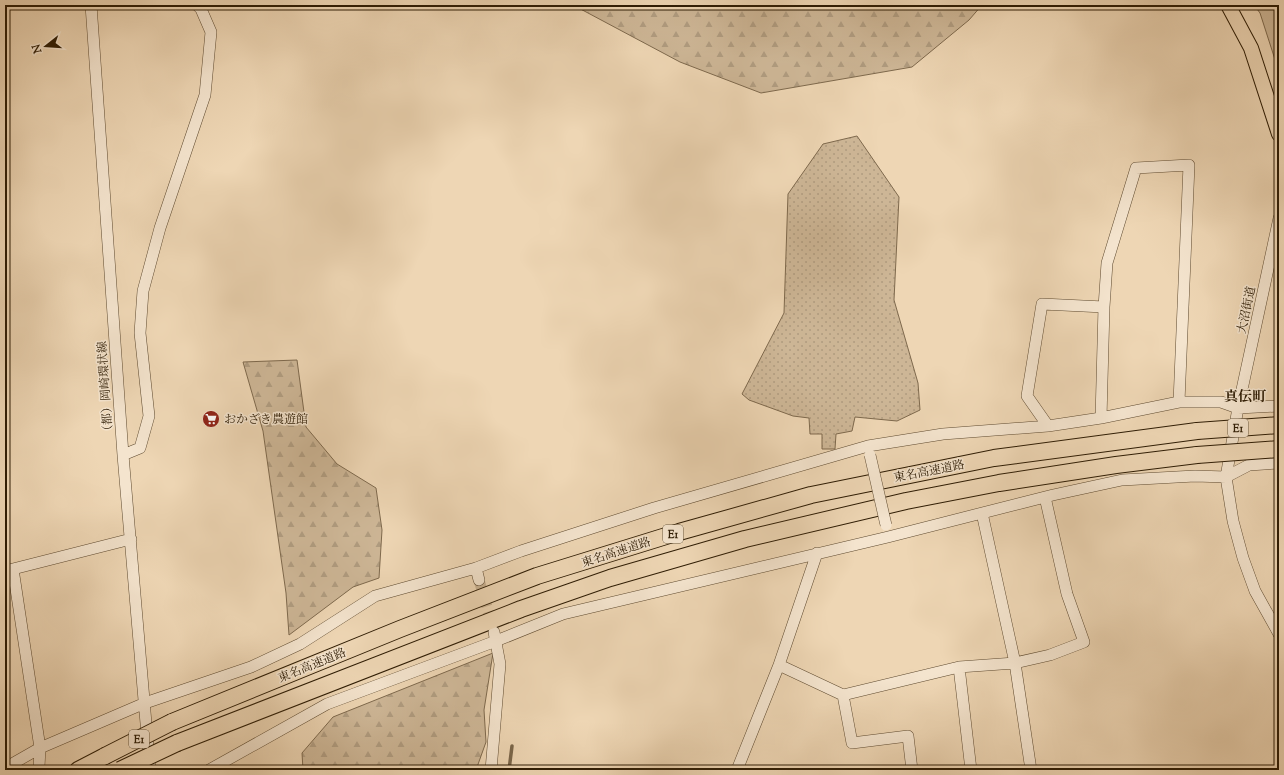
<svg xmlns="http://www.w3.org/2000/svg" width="1284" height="775" font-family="'Sorts Mill Goudy','Noto Serif JP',serif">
<defs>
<pattern id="grass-dots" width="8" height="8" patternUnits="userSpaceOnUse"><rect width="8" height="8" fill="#cdb696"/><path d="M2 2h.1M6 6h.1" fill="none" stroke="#b09c80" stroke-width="1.8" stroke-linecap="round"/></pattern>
<pattern id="forest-firs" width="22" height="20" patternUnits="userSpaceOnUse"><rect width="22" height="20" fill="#cdb696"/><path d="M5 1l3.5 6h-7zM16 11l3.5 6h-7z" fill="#b09c80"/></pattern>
</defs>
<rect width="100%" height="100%" fill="#eed6b4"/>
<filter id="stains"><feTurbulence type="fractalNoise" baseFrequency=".005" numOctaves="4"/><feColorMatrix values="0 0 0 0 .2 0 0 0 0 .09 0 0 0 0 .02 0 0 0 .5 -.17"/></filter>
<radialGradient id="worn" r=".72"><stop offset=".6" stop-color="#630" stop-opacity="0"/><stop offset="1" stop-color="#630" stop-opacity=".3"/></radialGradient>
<path fill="url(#grass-dots)" stroke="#7e694d" d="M857,136L899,197L894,300L918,383L920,410L897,421L855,417L852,431L836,434L835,449H822V434H810L809,418L793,416L749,400L742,394L784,313L788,194L823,144Z"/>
<path fill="url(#forest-firs)" stroke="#7e694d" d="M573,5H982L969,20L912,67L761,93L680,62Z
M297,360L306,427L337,464L376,488L382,530L379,578L353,587L289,635L286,593L263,431L243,362Z
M493,653L484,710L486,742L476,770H303L302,753L333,717Z"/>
<path fill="#cdb696" stroke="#7e694d" d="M1254,5H1279V72L1260,13Z"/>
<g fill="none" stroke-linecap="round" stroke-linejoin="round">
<path stroke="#7a664a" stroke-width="3.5" d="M509,770L512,746"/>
<path stroke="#c8b191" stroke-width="11" stroke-dasharray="11 5.5" stroke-linecap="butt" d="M479,580L493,627"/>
<g stroke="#5e4a30" stroke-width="12">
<path id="minor" d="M91,5L123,455L150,770
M1279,218L1238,408L1226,477L1233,521L1243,558L1255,591L1279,634
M1101,418L1104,307L1107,263L1136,168L1189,165L1179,402
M1048,426L1027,396L1042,304L1104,307
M123,455L140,448L149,416L140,333L143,291L160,228L205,95L211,32L201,9L197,5
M982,513L1015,663L1050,655L1084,642L1067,594L1045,497
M476,568L479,580
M13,569L40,748L39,767
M5,571L131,539
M779,665L843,695L959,667L1015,663L1031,770
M959,667L971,770
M843,695L852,743L908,736L912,770
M5,768L40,748L145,703L251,667L300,644L375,596L476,568L521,551L654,508L868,446L943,434L1048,426L1101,418L1179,402H1221L1238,408L1279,406
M209,770L327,704L496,641L563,614L888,537L1053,495L1122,480L1195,476L1226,477L1249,465L1279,463
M491,770L500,664L494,632
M737,770L779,665L817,553"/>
</g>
<g stroke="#2e1c04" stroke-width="16">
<path id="major" d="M1228,5L1251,48L1279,134"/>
</g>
<g stroke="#2e1c04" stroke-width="18">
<path id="highway" d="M172,722L400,629L537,576L679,532L811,495L994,458L1197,431
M177,743L521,609L610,578L745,539L906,501L999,483L1116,465L1197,455
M78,770L105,756"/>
</g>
<use href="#minor" stroke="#f4e4ce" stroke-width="11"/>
<use href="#major" stroke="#eed6b4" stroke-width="14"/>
<use href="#highway" stroke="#eed6b4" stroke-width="16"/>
<g stroke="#5e4a30" stroke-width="12" stroke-linecap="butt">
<path id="minor-bridge" d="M870,455L886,525"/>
</g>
<g stroke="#2e1c04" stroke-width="18" stroke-linecap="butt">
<path id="highway-bridge" d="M1197,431L1279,425
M1197,455L1279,449
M105,756L172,722
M120,770L177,743"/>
</g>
<use href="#minor-bridge" stroke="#f4e4ce" stroke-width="11"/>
<use href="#highway-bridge" stroke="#eed6b4" stroke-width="16"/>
</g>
<defs>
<g id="supermarket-disc" transform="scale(0.9)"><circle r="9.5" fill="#8f2418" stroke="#f4e4ce"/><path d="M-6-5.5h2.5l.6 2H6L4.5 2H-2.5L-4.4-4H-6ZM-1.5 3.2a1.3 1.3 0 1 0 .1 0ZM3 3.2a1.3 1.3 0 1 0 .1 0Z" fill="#fff"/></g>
</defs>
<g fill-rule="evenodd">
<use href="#supermarket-disc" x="211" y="419"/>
</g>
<g text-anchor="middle" stroke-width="3" stroke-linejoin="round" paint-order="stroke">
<g fill="#f4e4ce" stroke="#695841" stroke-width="1">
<rect x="1228" y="419" width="20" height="18" rx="3"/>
<rect x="663" y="525" width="20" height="18" rx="3"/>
<rect x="129" y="730" width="20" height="18" rx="3"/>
</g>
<g font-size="11" font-weight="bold" fill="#2e1c04">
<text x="1238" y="432">E1</text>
<text x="673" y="538">E1</text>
<text x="139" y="743">E1</text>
</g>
<g font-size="12" fill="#2e1c04" stroke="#f4e4ce">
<text transform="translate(1246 310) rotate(-78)" y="4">大沼街道</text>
<text transform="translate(105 389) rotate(-94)" y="4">（都）岡崎環状線</text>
<text transform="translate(929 471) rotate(-11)" y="4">東名高速道路</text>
<text transform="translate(616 552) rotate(-18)" y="4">東名高速道路</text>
<text transform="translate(312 665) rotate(-22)" y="4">東名高速道路</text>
</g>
<g font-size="12" fill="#2e1c04" stroke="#f4e4ce" text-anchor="start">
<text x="224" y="423">おかざき農遊館</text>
</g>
<g font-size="14" font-weight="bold" fill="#2e1c04" stroke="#f4e4ce">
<text x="1245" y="401">真伝町</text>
</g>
</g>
<rect width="1284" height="775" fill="none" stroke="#eed6b4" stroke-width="20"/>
<rect x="6" y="6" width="1272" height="763" fill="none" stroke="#2e1c04" stroke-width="2"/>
<rect x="10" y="10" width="1264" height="755" fill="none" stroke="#2e1c04"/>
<g transform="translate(46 46) rotate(253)" stroke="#f4e4ce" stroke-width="3" paint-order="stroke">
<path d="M0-3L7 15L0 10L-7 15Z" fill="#2e1c04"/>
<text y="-6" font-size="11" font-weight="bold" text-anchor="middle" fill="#2e1c04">N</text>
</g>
<rect width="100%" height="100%" filter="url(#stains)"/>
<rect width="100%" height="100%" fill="url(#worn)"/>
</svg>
